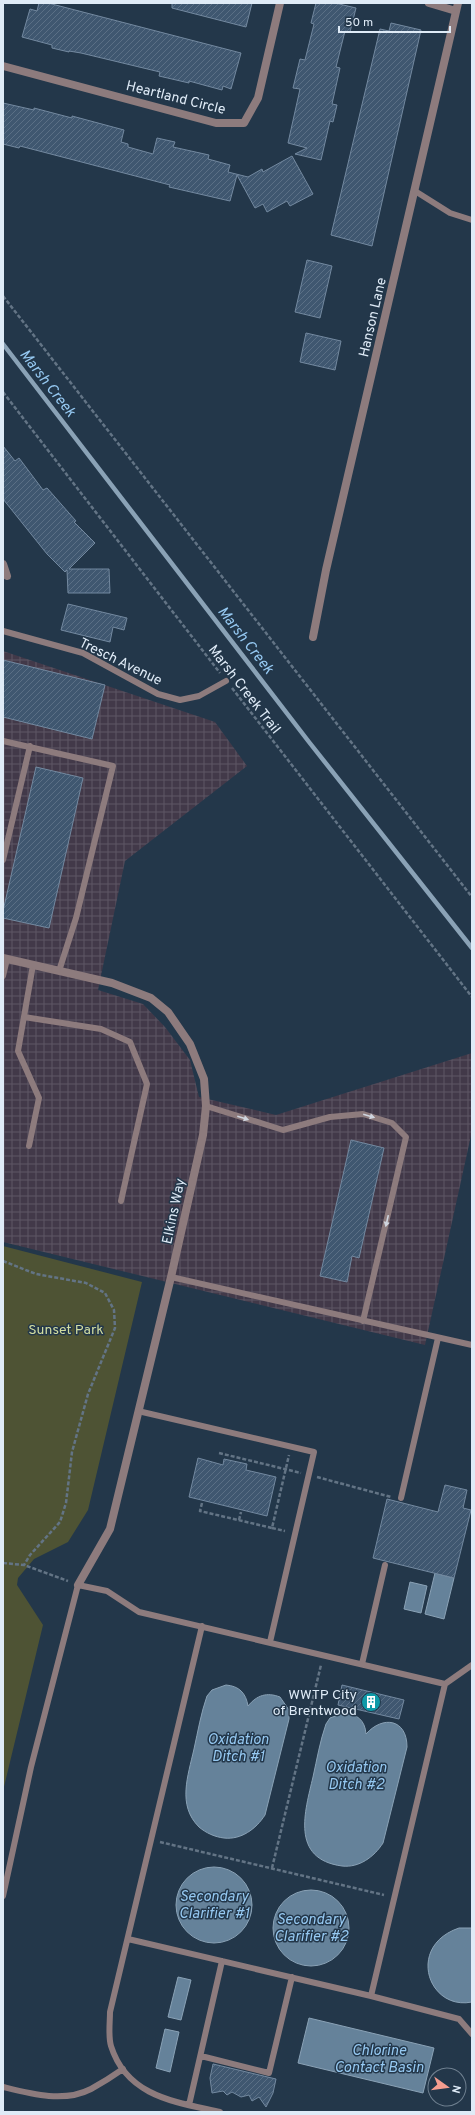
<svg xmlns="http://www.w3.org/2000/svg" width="475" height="2115" font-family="Overpass,sans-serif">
<defs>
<pattern id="industrial-grid" width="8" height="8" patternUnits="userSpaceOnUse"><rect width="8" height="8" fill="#423949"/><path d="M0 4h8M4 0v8" fill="none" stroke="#5d5664"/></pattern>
<pattern id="building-hatch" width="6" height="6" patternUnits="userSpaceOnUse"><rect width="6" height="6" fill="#3f5770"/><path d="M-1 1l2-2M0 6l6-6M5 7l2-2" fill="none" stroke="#5a6f85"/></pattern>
</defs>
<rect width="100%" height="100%" fill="#23374a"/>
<path fill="url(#industrial-grid)" d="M3,651L215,722L247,766L125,861L98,990L143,1004L165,1027L190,1060L199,1097L276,1115L472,1053V1131L425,1345L3,1242Z"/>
<path fill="#4e5334" d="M3,1246L142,1282L88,1510L68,1542L34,1559L18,1578L17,1585L43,1625L3,1791Z"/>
<path fill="#65829a" stroke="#8aa2b6" d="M435,1573L454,1578L444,1619L425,1614Z
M410,1582L427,1586L421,1613L404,1609Z
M226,1685C239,1686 246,1693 248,1706C257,1695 267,1692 280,1697L289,1710V1719L265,1815C256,1829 241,1840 224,1838C215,1837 206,1833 199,1827C177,1805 188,1776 194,1749C198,1731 201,1713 207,1696L212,1690Z
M344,1713C357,1714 365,1720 366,1734C383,1715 407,1719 407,1747L383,1843C374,1857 359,1868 342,1866C290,1859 305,1811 313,1777C317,1759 320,1741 326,1724L330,1718Z
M176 1905a38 38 0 1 1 76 0a38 38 0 1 1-76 0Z
M273 1928a38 38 0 1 1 76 0a38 38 0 1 1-76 0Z
M459,1928H472V2002C428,2011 406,1946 459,1928Z
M178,1977L191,1980L181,2020L168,2017Z
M309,2018L434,2048L423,2093L298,2063Z
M165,2029L179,2032L170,2072L156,2068Z"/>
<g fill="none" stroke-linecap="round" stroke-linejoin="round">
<path stroke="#8aa2b6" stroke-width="4.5" d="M3,344L309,742L472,948"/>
</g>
<path fill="url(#building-hatch)" stroke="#7389a0" d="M39,3H48L241,53L231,89L223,86L222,90L189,81V83L159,76L160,72L81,53L69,51V52L52,48V45L22,37L30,9L37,11Z
M172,3H252L246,27L172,8Z
M316,3H335L356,8L350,32L345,31L336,67L340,68L332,104L337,105L333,122L330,121L321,160L295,154L307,148L288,143L300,89L293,88L300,59L305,60L314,24L311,23Z
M391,23L421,30L372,246L331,235L380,29L389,31Z
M3,103L34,110V108L72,118V116L124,130L121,142L128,144V147L153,154L157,138L175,142L173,147L209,155L208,159L230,165L228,172L248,177L262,169L263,172L292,156L313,194L290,206L287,201L267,212L263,204L255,208L237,175L230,201L169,187L170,185L20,146L19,148L3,144Z
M307,260L332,266L320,318L295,312Z
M306,333L341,341L335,370L300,362Z
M3,446L15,461L19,458L43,490L47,488L76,521L74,522L95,543L69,569H109L110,593H68L67,570L65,572L47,554L3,499Z
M68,604L127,618L124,630L113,627L110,642L61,630Z
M3,660L105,685L92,739L3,717Z
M36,767L83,778L49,928L3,918V911Z
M351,1140L384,1148L359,1258L352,1256L347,1282L320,1276Z
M198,1458L223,1465L224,1459L247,1464L246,1470L276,1477L267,1516L189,1497Z
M445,1485L467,1490L463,1508L471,1510L454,1578L373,1558L387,1499L438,1512Z
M342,1685L404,1700L399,1719L338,1705Z
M213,2064L276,2079L273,2093L266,2107L259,2097L252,2101L249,2095L241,2097L232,2092L227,2095L223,2091L212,2093L210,2078Z"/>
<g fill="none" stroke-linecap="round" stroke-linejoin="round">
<path stroke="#637485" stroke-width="2.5" stroke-dasharray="4 2" stroke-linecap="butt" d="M3,296L472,897
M3,392L220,673
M232,688L472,997
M3,1261L36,1274L86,1283L105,1293L114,1310L115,1328L88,1394L72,1452L66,1503L60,1522L30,1555L24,1565
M219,1453L301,1473
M317,1477L391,1497
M202,1503L200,1511L272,1528L289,1455
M239,1520L241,1512
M272,1528L285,1531
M3,1563L24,1565L68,1581
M160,1842L384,1895
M272,1868L321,1665"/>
<path stroke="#8d7b7d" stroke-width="6" d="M415,191L450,213L472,220
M3,631L83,653L158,694L180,700L199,696L226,681
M3,741L113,766L76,918L59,971
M3,860L30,746
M3,976L7,959
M24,1017L101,1029L130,1042L147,1084L121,1201
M206,1106L283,1130L330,1117L363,1114L392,1123L406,1137L363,1321
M29,1146L39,1098L18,1051L33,965
M171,1277L472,1345
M138,1411L314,1452L270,1642
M401,1498L438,1338
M202,1626L110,2012C110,2023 108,2036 111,2046C127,2097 176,2102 220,2112
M362,1664L385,1565
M3,1896L31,1767L78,1585L107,1591L139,1612L445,1684
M128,1939L371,1996L459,2019L472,2034
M371,1996L445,1684L472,1665
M201,2056L269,2073L292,1977
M3,2087C31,2094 64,2103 91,2089C102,2083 113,2076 123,2069
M189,2105L222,1961"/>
<path stroke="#8d7b7d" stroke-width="8" d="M429,3L456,11
M3,66L216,123H244L258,98L280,3
M3,564L7,576
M313,637L326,570L458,3
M3,958L112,983L151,998L168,1012L190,1044L204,1079L206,1106L203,1135L171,1277L110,1529L78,1585"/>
</g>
<defs><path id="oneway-solid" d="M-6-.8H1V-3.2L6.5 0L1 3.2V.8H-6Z"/></defs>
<g fill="#cfd5df">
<use href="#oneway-solid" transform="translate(369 1116) rotate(16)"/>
<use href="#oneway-solid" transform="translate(243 1118) rotate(17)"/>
<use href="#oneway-solid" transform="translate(387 1221) rotate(103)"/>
</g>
<defs>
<g id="building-disc" transform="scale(1)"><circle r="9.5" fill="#0f9aa8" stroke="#23374a"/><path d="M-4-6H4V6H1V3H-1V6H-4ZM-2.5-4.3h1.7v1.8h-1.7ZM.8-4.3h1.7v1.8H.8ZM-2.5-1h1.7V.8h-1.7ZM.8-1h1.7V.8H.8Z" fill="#fff"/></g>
</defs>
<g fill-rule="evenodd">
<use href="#building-disc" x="371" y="1702"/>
</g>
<g text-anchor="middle" stroke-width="3" stroke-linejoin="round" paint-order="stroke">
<g font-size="14" fill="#dfebf7" stroke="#23374a">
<text transform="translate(176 97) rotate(14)" y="5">Heartland Circle</text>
<text transform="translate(372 317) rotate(-77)" y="5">Hanson Lane</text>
<text transform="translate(121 661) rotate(26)" y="5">Tresch Avenue</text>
<text transform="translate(245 689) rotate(52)" y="5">Marsh Creek Trail</text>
<text transform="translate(173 1211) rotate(-78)" y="5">Elkins Way</text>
</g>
<g font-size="14" fill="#d2dda0" stroke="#23374a">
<text x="66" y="1334">Sunset Park</text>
</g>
<g font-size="14" fill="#dfebf7" stroke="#23374a" text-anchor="end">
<text x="357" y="1699">WWTP City<tspan x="357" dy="16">of Brentwood</tspan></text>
</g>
<g font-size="15" font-style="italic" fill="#96c9f2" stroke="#23374a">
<text transform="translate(48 383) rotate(52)" y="5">Marsh Creek</text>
<text transform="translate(246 640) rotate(52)" y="5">Marsh Creek</text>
<text x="238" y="1744">Oxidation<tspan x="238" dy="17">Ditch #1</tspan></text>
<text x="356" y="1772">Oxidation<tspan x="356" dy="17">Ditch #2</tspan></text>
<text x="214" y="1901">Secondary<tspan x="214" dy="17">Clarifier #1</tspan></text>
<text x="311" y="1924">Secondary<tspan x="311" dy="17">Clarifier #2</tspan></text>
<text x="379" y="2055">Chlorine<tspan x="379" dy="17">Contact Basin</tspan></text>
</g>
</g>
<rect width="475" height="2115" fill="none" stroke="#dfebf7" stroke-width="8"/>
<g transform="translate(447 2087) rotate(104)"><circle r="19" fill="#23374a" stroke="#6e7f8f"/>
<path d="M0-3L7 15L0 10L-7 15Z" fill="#f59d8f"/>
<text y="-6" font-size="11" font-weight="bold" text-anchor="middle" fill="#dfebf7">N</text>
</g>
<path d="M339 26v6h111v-6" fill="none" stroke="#dfebf7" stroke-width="2"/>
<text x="345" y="26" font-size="12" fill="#dfebf7" stroke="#23374a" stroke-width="3" paint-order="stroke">50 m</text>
</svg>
